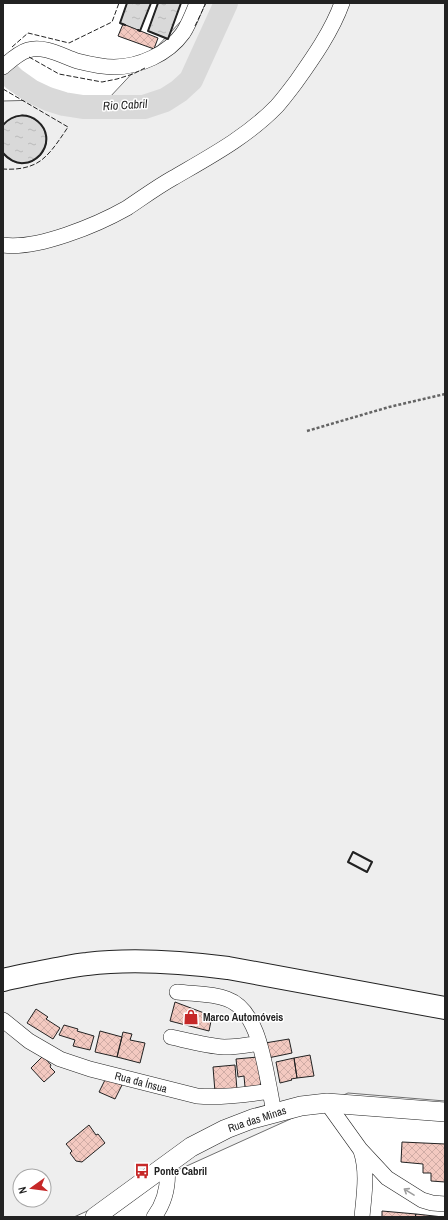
<svg xmlns="http://www.w3.org/2000/svg" width="448" height="1220" font-family="'Archivo Narrow',sans-serif">
<defs>
<pattern id="water-ripples" width="26" height="14" patternUnits="userSpaceOnUse"><rect width="26" height="14" fill="#d9d9d9"/><path d="M2 4q2-2 4 0t4 0M15 11q2-2 4 0t4 0" fill="none" stroke="#bababa"/></pattern>
<pattern id="building-cross-hatch" width="8" height="8" patternUnits="userSpaceOnUse"><rect width="8" height="8" fill="#f3c9c0"/><path d="M0 0l8 8M0 8l8-8" fill="none" stroke="#d0aca5"/></pattern>
</defs>
<rect width="100%" height="100%" fill="#fff"/>
<path fill="#eee" stroke="#6f6f6f" fill-rule="evenodd" d="M198,3H445V1101L348,1093L74,1217H3V101L109,98ZM20,1176H44V1200H20Z"/>
<path fill="url(#water-ripples)" stroke="#6f6f6f" d="M127,3H151L140,31L120,23Z
M158,3H181L168,39L148,31Z
M22,115C58,121 50,164 22,163C14,163 7,159 3,153V125C9,119 14,117 22,115Z"/>
<g fill="none" stroke-linecap="round" stroke-linejoin="round">
<path stroke="#d9d9d9" stroke-width="24" d="M3,68L14,79L31,91L48,99L64,104L83,107H144L165,100L179,91L191,80L226,3"/>
</g>
<path fill="url(#building-cross-hatch)" stroke="#222" d="M123,24L158,38L154,49L118,36Z
M175,1002L212,1016L209,1031L170,1021Z
M36,1009L48,1017L46,1019L60,1028L53,1039L27,1023Z
M64,1025L78,1029L77,1031L94,1036L90,1050L73,1046L75,1040L59,1035Z
M100,1031L122,1037L117,1057L95,1052Z
M123,1032L132,1034L130,1040L145,1043L140,1063L117,1057Z
M289,1039L292,1053L268,1058L265,1043Z
M310,1055L314,1076L297,1078L294,1058Z
M43,1056L51,1065L50,1067L55,1072L44,1082L31,1068Z
M258,1057L261,1086L245,1087L244,1076L238,1077L236,1059Z
M294,1058L297,1078L291,1079L292,1080L280,1083L276,1062Z
M235,1065L237,1090L215,1092L213,1067Z
M106,1078L122,1085L115,1099L99,1092Z
M89,1125L96,1135L98,1134L105,1143L82,1162L76,1161L70,1153L72,1151L66,1144Z
M402,1142L445,1144V1182L431,1181V1173H423V1164L401,1162Z
M382,1211L416,1214L415,1217H382Z
M416,1214L443,1217H415Z"/>
<g fill="none" stroke-linecap="round" stroke-linejoin="round">
<g stroke="#222" stroke-width="16">
<path id="minor" d="M3,67C10,61 18,53 28,50C44,45 62,56 77,61C89,64 101,67 114,67C139,67 168,54 183,33C189,24 193,13 197,3
M3,245C37,250 97,225 127,208C142,198 157,187 173,178C209,157 247,137 277,106C284,98 290,90 296,82C313,58 332,31 342,3
M177,992C193,994 211,993 227,999C258,1010 264,1062 270,1091
M3,1020L29,1041L60,1059L90,1069L197,1096C222,1098 245,1095 270,1091L274,1113
M171,1037C189,1041 207,1046 224,1047C236,1047 248,1045 259,1043
M327,1103L360,1149L387,1178L422,1200L432,1203L445,1204
M361,1151C368,1172 364,1195 362,1217
M154,1217C166,1201 169,1184 167,1165"/>
</g>
<g stroke="#222" stroke-width="20">
<path id="major" d="M95,1217L191,1147L226,1129L252,1119L301,1106L327,1103L445,1112"/>
</g>
<g stroke="#222" stroke-width="24">
<path id="highway" d="M3,980C19,976 35,973 51,970C63,968 75,965 87,964C134,958 182,962 228,968L445,1008"/>
</g>
<path stroke="#646464" stroke-width="2.5" stroke-dasharray="3 2" stroke-linecap="butt" d="M307,431L389,407L445,394"/>
<use href="#minor" stroke="#fff" stroke-width="15"/>
<use href="#major" stroke="#fff" stroke-width="19"/>
<use href="#highway" stroke="#fff" stroke-width="22"/>
<path stroke="#222" stroke-width="1" stroke-dasharray="5 2" stroke-linecap="butt" d="M195,26L206,3
M12,47L28,33L69,43L112,22L119,3
M29,57L59,74L102,82L117,79L133,74L145,68
M3,89L68,127C62,136 53,150 45,157C34,168 17,170 3,169"/>
<path stroke="#222" stroke-width="2" d="M158,3L148,31L168,39L181,3
M125,25L120,23L127,3
M138,30L140,31L151,3
M3,125C25,100 61,130 40,155C36,159 30,163 24,163C16,164 8,159 3,153
M353,852L372,862L367,872L348,862Z"/>
</g>
<defs><path id="oneway-shaft" d="M-6 0H5M1.5-3L5.5 0L1.5 3" fill="none" stroke-width="1.6" stroke-linecap="round" stroke-linejoin="round"/></defs>
<use stroke="#9c9c9c" href="#oneway-shaft" transform="translate(409 1192) rotate(-148)"/>
<defs>
<g id="shop-bare" transform="scale(1.2)"><path d="M-5-2.5h2.3a2.7 3.5 0 0 1 5.4 0H5L5.5 6h-11ZM-1.5-2.5h3a1.5 2.3 0 0 0-3 0Z" fill="#c62828" stroke="#fff" stroke-width="2.5" paint-order="stroke"/></g>
<g id="bus-bare" transform="scale(1.2)"><path d="M-5-6H5V4H4V6H2V4H-2V6H-4V4H-5ZM-3.5-4V0h7V-4ZM-3.5 1.2v1.5H-2V1.2ZM2 1.2v1.5H3.5V1.2Z" fill="#c62828" stroke="#fff" stroke-width="2.5" paint-order="stroke"/></g>
</defs>
<g fill-rule="evenodd">
<use href="#shop-bare" x="191" y="1017"/>
<use href="#bus-bare" x="142" y="1171"/>
</g>
<g text-anchor="middle" stroke-width="3" stroke-linejoin="round" paint-order="stroke">
<g font-size="11" font-weight="bold" fill="#222" stroke="#fff" text-anchor="start">
<text x="203" y="1021">Marco Automóveis</text>
<text x="154" y="1175">Ponte Cabril</text>
</g>
<g font-size="11" fill="#222" stroke="#fff">
<text transform="translate(141 1082) rotate(15)" y="4">Rua da Ínsua</text>
<text transform="translate(257 1119) rotate(-18)" y="4">Rua das Minas</text>
</g>
<g font-size="12" font-style="italic" fill="#222" stroke="#fff">
<text transform="translate(125 105) rotate(-3)" y="4">Rio Cabril</text>
</g>
</g>
<rect width="448" height="1220" fill="none" stroke="#222222" stroke-width="8"/>
<g transform="translate(32 1188) rotate(256)"><circle r="19" fill="#ffffff" stroke="#a7a7a7"/>
<path d="M0-3L7 15L0 10L-7 15Z" fill="#c62828"/>
<text y="-6" font-size="11" font-weight="bold" text-anchor="middle" fill="#222222">N</text>
</g>
</svg>
